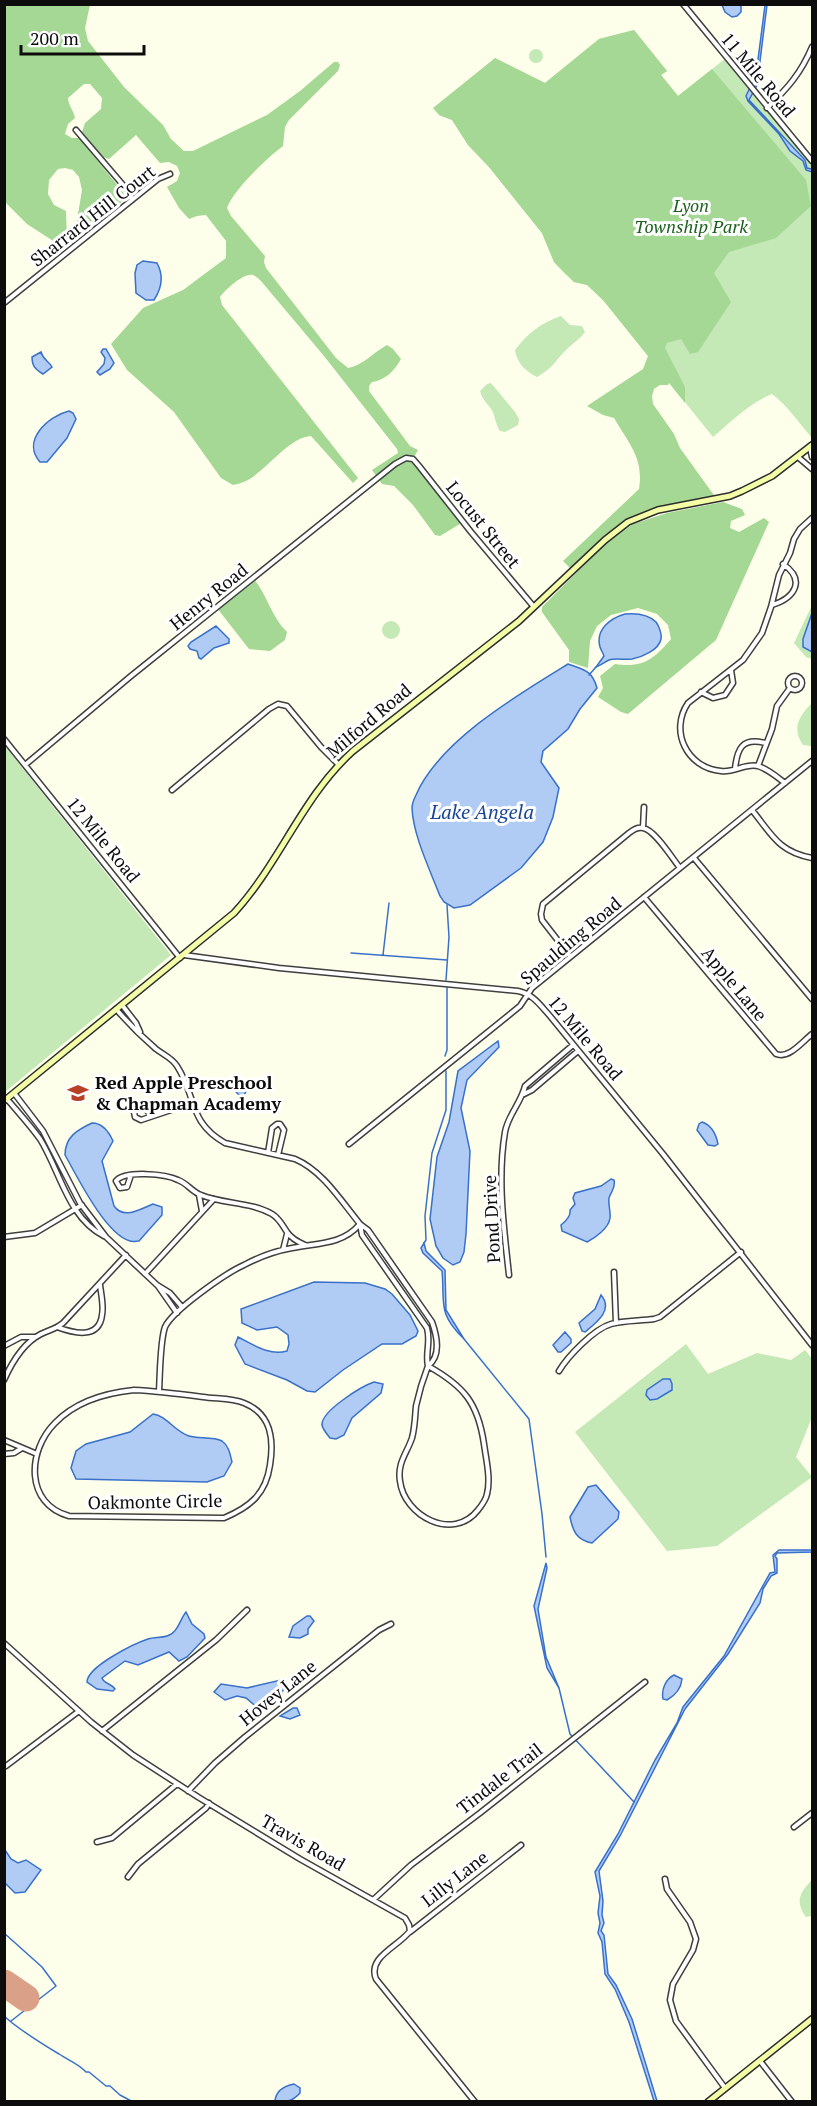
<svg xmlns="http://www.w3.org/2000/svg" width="817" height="2106" font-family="'PT Serif',serif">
<rect width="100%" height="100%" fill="#feffea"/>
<path fill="#c4e8b6" d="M634,30L667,71L661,75L678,96L726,58L812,162V438C799,423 788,406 772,394C748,404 732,421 713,437L603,300L587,285L574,282L562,271L554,262L542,233L489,167L468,145L452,120L439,115L495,58L545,83L599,39Z
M529 56a7 7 0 1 1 14 0a7 7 0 1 1-14 0Z
M561,316L570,325L582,326L585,332C579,340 573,343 567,349C554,362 554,367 537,377C525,371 517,363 515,350C528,333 541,323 561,316Z
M491,383L515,412L519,419L518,425L505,432L500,431C496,425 495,418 493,412C489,404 483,402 480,391L487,384Z
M812,605V613L803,639L808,651L812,652V659L806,657L794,643Z
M382 630a9 9 0 1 1 18 0a9 9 0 1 1-18 0Z
M812,703V745L811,746L803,745C791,728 800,715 812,703Z
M5,746L171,955L5,1092H4Z
M686,1344L708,1374L757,1353L791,1360L805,1350L812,1359V1417L796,1457L812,1477L717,1546L667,1551L575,1432Z
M812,1880V1916L806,1917C795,1902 799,1893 812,1880Z"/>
<path fill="#a5d895" d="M5,5H90L85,28L88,41L124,87L163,125L171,139L184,151H193L267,115L300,91L334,62H338L340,65L338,71L289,120L285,127L283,146C268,157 233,190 227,208L231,216L265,256L264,262L266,268L336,358L348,368C362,366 374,352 387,345L393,349L401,359C395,370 386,380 372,382L369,386V391L410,446L418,450L413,459L463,522L440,536L435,535L413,505L394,486L382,484L372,470L398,453L397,449L324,356L261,281C259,279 256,276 253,275C244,272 225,290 220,297L222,305L358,478L353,483L311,436C289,437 266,471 246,481C242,483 237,484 233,485L221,478L174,412L127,370L111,344L143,308L183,290L226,258V241L206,215L197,216L189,219L179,208L167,187L177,181L180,173L177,166L169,162L160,163L136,135L109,159L103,157L82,132L85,123L101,109L102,98L90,84H84L68,98C68,105 74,111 75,118L68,124L65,134L72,138H79L123,192L125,197L123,201L80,236L75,232L82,190L79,177L73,170L65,168L58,169L49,180L48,194L54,205L66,211L67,239L61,246L27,224L5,202Z
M634,30L667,71L661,75L678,96L712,69L806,180L811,206L776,238L729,252L714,273L731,302L698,352L690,354L681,339L667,343L665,348L685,387V403L669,383L668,385H660L654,389L652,396L653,404L674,434L680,448L716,498L658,510L628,522L572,570L563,561L639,489C644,458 629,444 614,418L603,415L587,406L643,369L648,356L603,300L587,285L574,282L554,262L542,233L489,167L468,145L452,120L439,115L433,108L495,58L545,83L599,39Z
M723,502L742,509L745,515L731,521L730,528L739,532L764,518L769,522L716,640L628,714L621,712L598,697L603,688L600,676L615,664C643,668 653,660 671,639L668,625L657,614L638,608L611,615L597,626L590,641L588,668L569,662V650L542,612V607L606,543L633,524L667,513Z
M254,579C267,595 272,618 287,632L285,640L270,651L249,649L217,608Z"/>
<path fill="#b0ccf5" stroke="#3970ca" stroke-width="1.5" d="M722,5H741V12L737,16L732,17L725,12Z
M765,5H767L757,85L749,100L805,160L807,168L812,169V172L806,170L803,161L790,151L779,134L748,101L746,96L756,75Z
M143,261L157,263C164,276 162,288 154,300H146L136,293L135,273L137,265Z
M103,349H106L114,363L110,369L100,375L97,372L104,364L105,358L101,352Z
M41,352C43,360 49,361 52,367L43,374C35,369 32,366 32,357Z
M69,411L73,413L76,419L67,438L47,462H40C21,441 48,416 69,411Z
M812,613V652L803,647V639Z
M625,614C636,613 648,614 656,622C659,626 662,634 661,639C659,650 642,657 632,659C625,660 615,658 609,660C605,662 601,665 596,667L604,656C603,653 601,650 600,647C595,629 611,618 625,614Z
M216,626L229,639V643L214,648L201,659L199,658L197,651L190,649L188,646L191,642Z
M568,664C584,670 592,670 597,688L580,709L568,729L543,751L541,762L559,788L553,817L543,842L521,868L470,905L454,908L444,902L440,896C430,870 413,835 412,808C412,803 414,799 416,795C439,741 519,694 568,664Z
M498,1041L499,1047L467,1080L461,1108L470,1151L466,1234L464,1252L460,1262L453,1265L443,1258L436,1246L430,1219L437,1157L449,1122L458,1071Z
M235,1076L248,1088L244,1095L240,1096L230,1086L229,1080Z
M702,1122C711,1125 716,1134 718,1144L715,1146L708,1145L697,1130L699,1124Z
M92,1123C103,1123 109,1132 113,1141L102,1161L114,1206C124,1220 140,1209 153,1204L162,1207V1215L139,1241C136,1241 133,1242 130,1241C105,1234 77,1176 65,1155C65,1137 77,1130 92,1123Z
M611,1179L614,1180C616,1188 611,1191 609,1198C608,1205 611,1212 610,1218C609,1228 595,1238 587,1242L562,1231L561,1225C566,1221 571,1216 570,1210L575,1204L573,1198L575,1193L601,1186Z
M424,1243L426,1251L445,1270L446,1310L464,1339C437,1313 445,1303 442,1271L423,1253L421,1248Z
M314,1282L365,1283L385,1289L392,1294L410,1315L418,1331L416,1336L402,1344H382L343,1370L315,1392L307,1391L287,1380L245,1364L235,1345L238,1337C254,1345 269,1356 287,1351L289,1344L288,1335L277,1327L257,1330L242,1323L241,1309Z
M601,1295C614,1310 596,1323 585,1332L582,1331L579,1323L595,1309Z
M565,1332L571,1339V1343L561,1352H558L553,1345Z
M663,1379H670L672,1384V1390L657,1399L650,1400L646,1395L647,1390Z
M374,1382L383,1384L381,1393L352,1418L344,1435L336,1439L330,1438C327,1434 323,1430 322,1425C321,1411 362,1386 374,1382Z
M153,1414C167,1416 174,1431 189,1436C198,1439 213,1436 222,1441C229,1446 230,1454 232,1462L224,1476L207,1482L76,1479L71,1468L76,1451L86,1444L130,1432Z
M596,1485L619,1512L618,1519L592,1543C577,1540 573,1532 570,1517L588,1487Z
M779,1550H812V1552L777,1553L775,1556L777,1559V1573L771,1576L763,1589L760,1603L728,1654L685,1709L620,1836L599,1871L603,1901L602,1915L604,1923L601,1931L604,1935L608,1974L616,1985L632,2019L657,2101H654L629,2022L615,1989L605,1974L602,1942L598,1933L600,1923L598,1913L600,1896L595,1872L618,1834L655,1760L677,1723L683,1707L724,1656L770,1573L775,1572L773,1555Z
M546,1563L547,1568L538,1609L546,1657L559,1688L547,1668L534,1606Z
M186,1612L192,1624L204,1634L205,1638L187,1657L179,1661L169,1652L138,1665L125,1661L102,1678C104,1684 111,1683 115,1689L113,1691L97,1689L87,1682C87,1667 133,1644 148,1639C154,1637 161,1638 167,1636C178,1633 180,1619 186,1612Z
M307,1616H310L314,1621L308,1629V1634L300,1638L289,1637L293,1626Z
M674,1675L682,1679C681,1689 676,1695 667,1700L663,1699C661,1689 666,1679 674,1675Z
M281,1680L286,1684C281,1697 273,1706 260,1710L246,1698L237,1696L225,1700L214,1692L221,1684L247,1688Z
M293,1708H297L300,1715L290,1719L280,1716Z
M5,1850L11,1859L18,1863L26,1860L41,1870L25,1892L15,1893L5,1883Z
M294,2084L300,2088V2093C292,2102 286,2102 275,2101C276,2090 284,2086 294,2084Z"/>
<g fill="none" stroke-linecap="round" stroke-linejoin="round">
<path stroke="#3970ca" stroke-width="1.5" d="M589,675L596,667
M351,953L447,960
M383,955L389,903
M446,980L449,937L447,905
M445,1056L447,1050V988
M424,1243L426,1240L425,1216L432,1153L446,1110V1071
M464,1339L529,1419L542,1514L546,1557
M559,1688L570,1734L634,1802
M4,1933L42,1967L56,1986L11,2021
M4,2016C16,2027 44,2045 59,2054C68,2060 79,2064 86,2072H89L106,2086H110L120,2095L133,2102"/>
<path stroke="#dba088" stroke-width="10" d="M4,1996L12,1988"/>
<path stroke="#dba088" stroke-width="27" d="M4,1983L26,1998"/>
<g stroke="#3f3f3f" stroke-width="7">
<path id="street" d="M683,4L812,161
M767,108C788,88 801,73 812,47
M76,130L129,192L132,200
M4,303L158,179L170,174
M810,447L812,457
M798,457L812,469
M772,605C795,598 806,580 783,564
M788 683a7 7 0 1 1 14 0a7 7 0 1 1-14 0Z
M701,692L713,698L725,695L733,683L731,670
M4,739L180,958
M25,765L131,676L395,464L406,458L413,459L419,466L471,532L534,607
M758,766L772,729L777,706L790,688
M735,769C737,749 742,737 765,743
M785,783C777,777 768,769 758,766C745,763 734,773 721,771C687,768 669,731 688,703L743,660L762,633L771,607L779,575L790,553L794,539L800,529L812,518
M172,790L269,709L278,704L287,706L321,747L338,764
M752,810C772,835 779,852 812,858
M643,828L644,807
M694,858L812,999
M644,897L776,1054C789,1059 802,1042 812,1034
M184,955L279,968L518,991C533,994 540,1005 550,1016L663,1154L812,1345
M570,956L542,920L541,914L543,904L629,833C633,830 637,827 643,828C655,830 672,858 680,868
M122,1005L136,1023L140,1032
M116,1009C128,1023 142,1037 156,1049C164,1055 172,1058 177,1066C197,1097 188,1122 225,1143L295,1159C323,1171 341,1201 360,1224L368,1230L432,1322C437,1336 441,1356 428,1366C425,1353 431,1342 427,1328L362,1235L360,1224
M14,1093L43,1131L80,1203L106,1237L157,1285L170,1293L182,1307
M524,1094L532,1090L578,1051
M7,1099C18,1112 30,1125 40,1139C60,1171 68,1218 104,1236
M151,1116C147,1110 144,1105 137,1109L134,1112L135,1117L141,1120L192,1103
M349,1144L509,1015L520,1006L532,988L812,761
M268,1153L272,1128L277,1124H280L284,1130L278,1155
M131,1175L127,1187L120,1188L116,1181C125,1170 166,1174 178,1180C187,1183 192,1192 201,1195C223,1204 251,1202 272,1214C280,1219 282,1225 287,1232C291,1238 298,1242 305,1245
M199,1195L202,1211
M4,1237L35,1233L82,1205
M283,1250L287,1234
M614,1272L616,1323
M145,1274L214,1199
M509,1275C504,1228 497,1180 505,1132C508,1115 521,1103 525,1086L573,1045
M158,1286L177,1313
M57,1327C73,1333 99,1340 102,1315C104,1306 101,1294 100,1285
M4,1346L21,1337H36
M428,1366C464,1386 478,1403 484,1444C486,1459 491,1479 487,1494C486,1500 482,1505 478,1510C453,1542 404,1516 400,1481C397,1463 407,1453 412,1438C415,1427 415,1416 416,1406C419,1392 423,1379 428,1366Z
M559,1371C568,1356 594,1329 611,1324C624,1320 640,1321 654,1319L660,1317L741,1252
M4,1380C12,1362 23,1343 41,1334C49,1330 56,1329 63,1323L126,1255
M134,1390C157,1391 180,1394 203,1397C216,1399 232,1398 244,1403C272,1414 274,1440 270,1465C266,1494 250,1507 224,1518L69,1516C25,1504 27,1451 55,1423C76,1401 105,1393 134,1390Z
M159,1391C160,1375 160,1341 165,1327C173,1310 226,1273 244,1265C259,1257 275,1251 292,1248C316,1243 342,1245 359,1225
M4,1440L37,1454
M4,1454L14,1453L22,1448
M4,1643L91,1722L133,1755L198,1797L300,1859L405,1918L409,1925L410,1931C398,1947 367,1957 376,1979L475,2102
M102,1731L216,1640L247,1610
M6,1766L79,1711
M188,1791L215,1763L245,1737L379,1630L391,1624
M794,1827L812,1813
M97,1842L112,1838L177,1784
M128,1877L138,1864L206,1808L209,1803
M665,1879L667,1889L690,1922L696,1939L693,1950L673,1984L670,2000L676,2021L725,2088
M373,1900L411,1865L480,1813L645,1682
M410,1932L521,1845
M760,2061L792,2102"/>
</g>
<g stroke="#2e2e2e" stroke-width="8">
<path id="secondary" d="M4,1101L234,913C280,863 302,797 353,751L519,621L605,540L628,522L658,510L730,496L742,491L772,476L812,445
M708,2102L812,2019"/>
</g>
<use href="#street" stroke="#fff" stroke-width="4"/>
<use href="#secondary" stroke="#f4fea7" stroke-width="5"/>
</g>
<defs>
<g id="school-bare" transform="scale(1.62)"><path d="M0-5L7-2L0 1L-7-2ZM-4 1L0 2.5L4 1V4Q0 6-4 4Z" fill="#b84027" stroke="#fff" stroke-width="2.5" paint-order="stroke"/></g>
</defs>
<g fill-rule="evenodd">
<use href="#school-bare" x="78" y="1093"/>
</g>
<g text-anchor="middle" stroke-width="6" stroke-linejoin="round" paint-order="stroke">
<g font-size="18" fill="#0c0c0c" stroke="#fff">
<text transform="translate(758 75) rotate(50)" y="6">11 Mile Road</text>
<text transform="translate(93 216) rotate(-38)" y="6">Sharrard Hill Court</text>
<text transform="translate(483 525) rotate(51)" y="6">Locust Street</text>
<text transform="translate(209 597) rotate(-39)" y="6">Henry Road</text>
<text transform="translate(369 721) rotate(-40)" y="6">Milford Road</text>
<text transform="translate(103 840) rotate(51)" y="6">12 Mile Road</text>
<text transform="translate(571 941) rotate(-40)" y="6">Spaulding Road</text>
<text transform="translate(734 984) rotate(50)" y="6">Apple Lane</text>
<text transform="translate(585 1038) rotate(50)" y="6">12 Mile Road</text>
<text transform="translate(492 1219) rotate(-93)" y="6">Pond Drive</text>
<text transform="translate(155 1502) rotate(-1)" y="6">Oakmonte Circle</text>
<text transform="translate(278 1693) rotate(-39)" y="6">Hovey Lane</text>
<text transform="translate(500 1779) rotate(-38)" y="6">Tindale Trail</text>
<text transform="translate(303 1843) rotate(30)" y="6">Travis Road</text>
<text transform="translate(455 1879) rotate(-38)" y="6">Lilly Lane</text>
</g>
<g font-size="18" font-style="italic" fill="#1e611f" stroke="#fff">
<text x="691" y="212">Lyon<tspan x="691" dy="21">Township Park</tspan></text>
</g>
<g font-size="18" font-weight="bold" fill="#0c0c0c" stroke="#fff" text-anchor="start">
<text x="95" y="1089">Red Apple Preschool<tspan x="95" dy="21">&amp; Chapman Academy</tspan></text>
</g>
<g font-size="20" font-style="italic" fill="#18459a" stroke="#fff">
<text x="482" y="819">Lake Angela</text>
</g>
</g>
<rect width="817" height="2106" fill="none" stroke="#0c0c0c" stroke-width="12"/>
<path d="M21 45v9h123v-9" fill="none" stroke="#0c0c0c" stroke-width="3"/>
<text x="30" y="45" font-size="18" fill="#0c0c0c" stroke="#ffffff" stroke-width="4.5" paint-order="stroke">200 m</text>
</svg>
